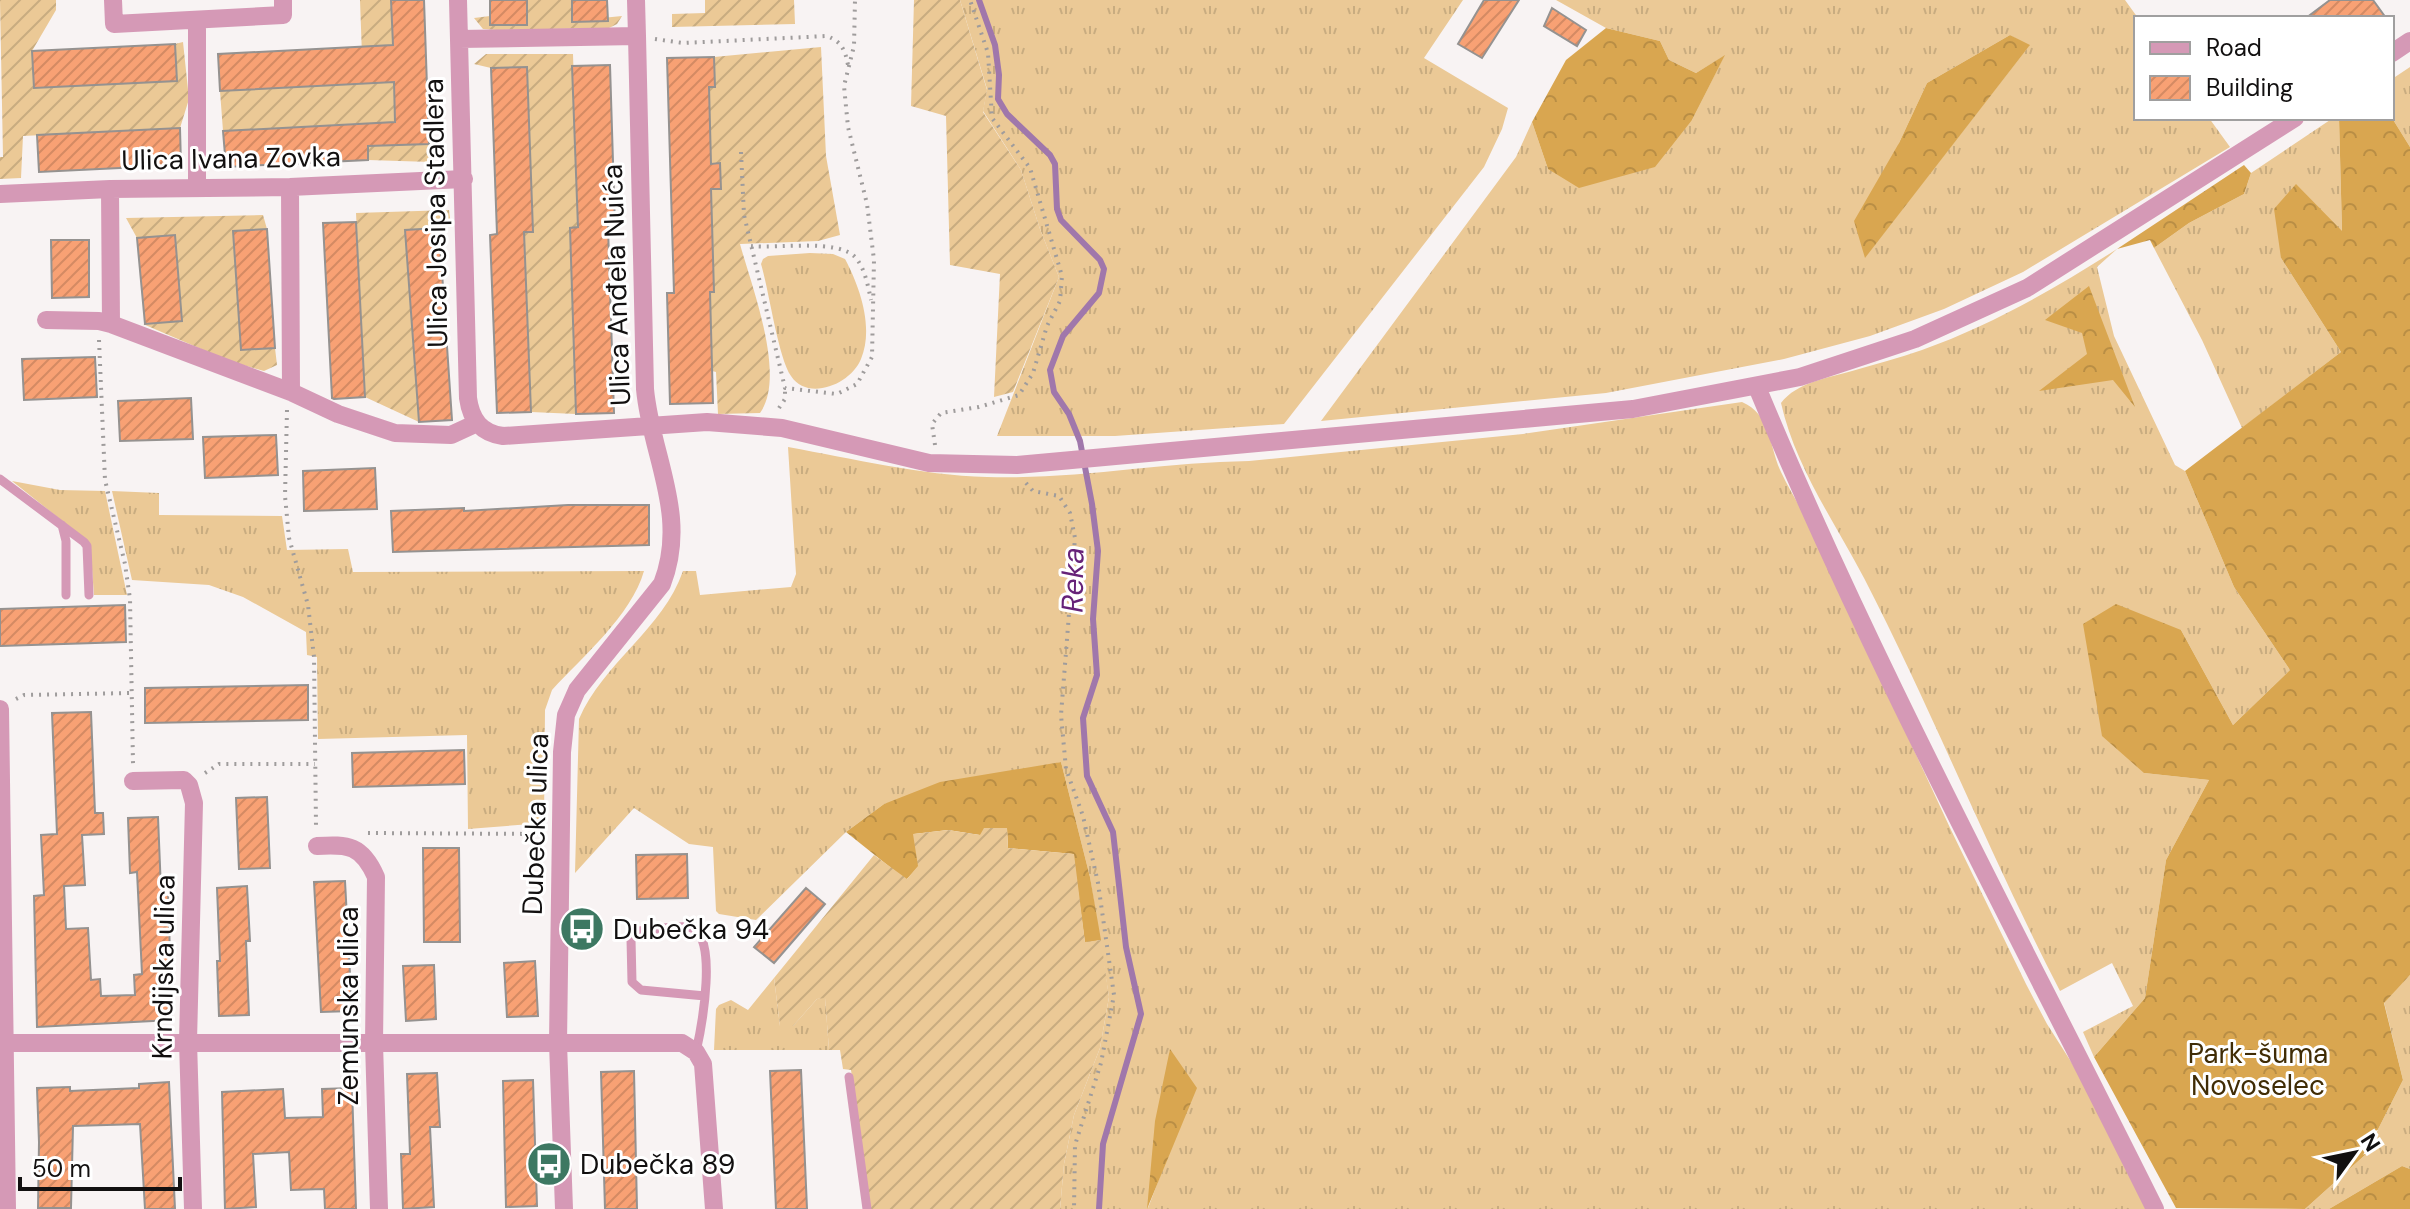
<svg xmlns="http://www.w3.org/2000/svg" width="2410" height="1209" font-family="'DM Sans',sans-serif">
<defs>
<pattern id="grass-tufts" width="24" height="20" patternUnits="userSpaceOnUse" patternTransform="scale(2)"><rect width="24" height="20" fill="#ebc996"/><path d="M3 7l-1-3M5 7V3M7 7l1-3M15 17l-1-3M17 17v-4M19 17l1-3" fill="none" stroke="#c8ac80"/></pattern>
<pattern id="forest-crowns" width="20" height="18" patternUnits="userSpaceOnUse" patternTransform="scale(2)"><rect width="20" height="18" fill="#d9a650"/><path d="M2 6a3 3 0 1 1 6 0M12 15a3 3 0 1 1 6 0" fill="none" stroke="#b98e45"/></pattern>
<pattern id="garden-furrows" width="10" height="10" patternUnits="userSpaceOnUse" patternTransform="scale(2)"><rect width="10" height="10" fill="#ebc996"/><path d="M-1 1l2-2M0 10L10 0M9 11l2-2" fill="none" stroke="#c8ac80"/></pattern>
<pattern id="building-hatch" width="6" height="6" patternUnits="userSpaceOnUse" patternTransform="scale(2)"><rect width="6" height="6" fill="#f8a174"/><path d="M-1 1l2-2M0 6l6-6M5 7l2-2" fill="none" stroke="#d48a63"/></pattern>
</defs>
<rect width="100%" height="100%" fill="#f8f3f3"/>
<path fill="url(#grass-tufts)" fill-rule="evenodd" d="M960,0H1463L1424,58L1508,108L1502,129L1484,167L1284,424L1115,436H997L1059,277L1040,229L1021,170L983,111L987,89Z
M1556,0H2125L2138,18L2136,118H2209L2230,147L2023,272L1944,309L1870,336L1784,359L1606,393L1321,421L1516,157L1532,122L1548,169L1692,120L1724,56L1696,73L1669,60L1660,41L1606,28ZM2010,35L2029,46L1865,257L1899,143L1927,83Z
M2410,67V147L2392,118V79Z
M2333,118H2339L2342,232L2281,258L2341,352L2242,428L2202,340L2154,248L2189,223L2244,194L2251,173Z
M2117,249L2097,267L2114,336L2175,465L2185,471L2234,587L2290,670L2233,725L2181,630L2144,773L2209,780L2166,860L2145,998L2094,1057L2083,1032L2133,1006L2112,963L2060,991C1990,856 1934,714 1864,578C1834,521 1795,466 1781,403C1797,382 1828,378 1852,371C1875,364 1899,358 1922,350C1992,325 2056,288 2117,249Z
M810,253L833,254L845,259C860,287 874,328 861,359C851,384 808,402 791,376C778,357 769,290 761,264L763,259L768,256Z
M1742,402C1771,414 1769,446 1781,472C1788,487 1797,502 1806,517L1951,830L2026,984L2047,1024L2089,1090L2148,1209H1060L1064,1164L1074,1115L1100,1048L1109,997L1090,877L1061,762L884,804L846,832L756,920L719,914L716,911L713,847L689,844L634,808L575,873L579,719C603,663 663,629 683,571H696L700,595L791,587L796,574L788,447C854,459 920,475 987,477C1075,480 1162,462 1249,461L1523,434ZM1170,1050L1169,1153L1148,1208Z
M12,481L60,490L105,491L127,595H94L90,543Z
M112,491L159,493V515L282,516L287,550L348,549L353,572L644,571C631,616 583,656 552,690L545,710L544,823L468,829L467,735L318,739L317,657L307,655L306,632L243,597L209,585L132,580Z
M2410,975V1169L2402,1166L2329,1209H2305L2365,1155L2403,1080L2384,1002Z
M774,978L780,1026H793L817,999L825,997L829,1050H714L716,1009L719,1005L731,1000L748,1010Z"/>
<path fill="url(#forest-crowns)" d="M1606,28L1660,41L1669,60L1696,73L1725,55L1692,120L1655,167L1579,188L1548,169L1532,122L1566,60Z
M2010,35L2030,45L1865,258L1854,221L1899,143L1927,83Z
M2339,118H2392L2410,147V975L2384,1003L2403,1080L2365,1155L2305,1209L2176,1208L2094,1057L2145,998L2166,860L2209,780L2144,773L2102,736L2083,624L2116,604L2181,630L2233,725L2290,670L2234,587L2185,471L2341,352L2281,258L2274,209L2296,184L2342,231Z
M2244,165L2251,173L2244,194L2189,223L2154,248L2150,240L2117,249Z
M2089,286L2135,407L2113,380L2039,391L2087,354L2082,333L2045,320Z
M1061,762L1090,877L1101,940L1085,943L1073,854L1008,848L1007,829L980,835L948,830L914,834L919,866L906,880L846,832L884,804L940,782Z
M1170,1049L1197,1088L1147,1209L1155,1121Z
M2402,1166L2410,1169V1209H2329Z"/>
<path fill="url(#garden-furrows)" d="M0,0H56V10L32,51L35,88L177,81L175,44L183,42L189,99L180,128L23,136L21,178L0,179V157H3Z
M360,0H391L396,144H429L436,156L431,162L368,160L366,123L223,131L220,91L363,84Z
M527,0H572V21L622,16L617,24L609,28L496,30L483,29L474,18L490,16L491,25H527Z
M705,0H794L795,24L672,27V14L705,13Z
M914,0H960L987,90L983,112L1021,170L1040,229L1059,277L1013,392L994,397L1000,274L950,265L946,116L911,106Z
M821,47L826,156L840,235L818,241L740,244C751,285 787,376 760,413L718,414L716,372L712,371L709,292H713L711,189H720L719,164H711L709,87L714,57Z
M486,54H573L578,227L570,228L576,414L531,412L524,232L533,231L527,67L491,68L474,64Z
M449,210L451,225L405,231L419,422L365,397L356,213Z
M263,215L267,229L233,232L241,349L275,348L277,365L264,371L229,361L143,324L182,321L175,236L137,238L126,218Z
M984,828H1007L1008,848L1074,854L1085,942L1101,940L1109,997L1100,1048L1074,1115L1064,1164L1060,1209H870L851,1070L843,1069L840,1050H829L825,998L817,999L793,1026H780L774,978L874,855L907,879L918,866L913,834L948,830L980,835Z"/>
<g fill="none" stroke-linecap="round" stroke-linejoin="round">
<path stroke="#a077ab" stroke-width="6" d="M979,0L995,45L999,75L998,99L1007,114L1050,155L1055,164L1057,209L1061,220L1100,260L1104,269L1099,293L1063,336L1050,370L1054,392L1069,414L1080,441L1092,504L1098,551L1093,619L1097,675L1083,718L1087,776L1113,832L1126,947L1141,1014L1103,1144L1099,1209"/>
</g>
<path fill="url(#building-hatch)" stroke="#959290" stroke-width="2" d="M391,0H424L429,144L368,146V160L226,167L223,131L395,122L394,82L220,91L218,54L393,45Z
M490,0H527V25H490Z
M572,0H607L608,21L572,22Z
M1484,0H1519L1482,58L1458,44Z
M2330,0H2373L2386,18H2306Z
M1552,8L1586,30L1577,46L1544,26Z
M175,44L177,81L34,88L32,51Z
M714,57L715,87H709L711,164L720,163L721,189H711L714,292H710L713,403L670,404L667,293H674L667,58Z
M610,65L615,227H608L614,413L576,414L570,228L578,227L572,66Z
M527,67L533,232H524L531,412L497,413L490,235L497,234L491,68Z
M180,128L181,165L39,172L37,135Z
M356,222L365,397L334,399L332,398L323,223Z
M439,228L452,420L419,422L405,230Z
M267,229L275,348L241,350L233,231Z
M175,235L182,321L145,324L137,238Z
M51,240H89V297L52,298Z
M95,357L97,397L24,400L22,359Z
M191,398L193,439L120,441L118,401Z
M276,435L278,475L205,478L203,437Z
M375,468L377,509L304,511L303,471Z
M568,505H649V545L393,552L391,511L464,508V511Z
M125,605L126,642L0,646V609Z
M308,685V720L145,723V688Z
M91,712L95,813H103L104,834L82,835L85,885L64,886L66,929L88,928L91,980L100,979L101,996L135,995L134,975L142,974L137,872L130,873L128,818L158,817L161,890H168L172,1020L37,1027L34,896L44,895L41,835L57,834L52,713Z
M464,750L465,784L353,787L352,753Z
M267,797L270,868L239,869L236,798Z
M423,848H459L460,942H424Z
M687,854L688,898L637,899L636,855Z
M345,881L352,1011L321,1012L314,882Z
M247,886L250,941H246L249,1015L219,1016L217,961H220L217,888Z
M806,888L825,904L774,963L754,947Z
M535,961L538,1016L507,1017L504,963Z
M434,965L436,1019L406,1021L403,966Z
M801,1070L807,1209H776L770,1071Z
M634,1071L637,1209H605L601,1072Z
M437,1073L440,1127H430L434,1207L403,1209L401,1154H410L407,1074Z
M533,1080L537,1206L506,1207L503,1081Z
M169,1082L175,1209H145L140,1124L73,1126L71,1208H38L39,1142L37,1088L70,1087V1091L139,1088V1084Z
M352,1088L356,1209H325L324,1189L291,1190L289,1152L253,1154L256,1207L225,1209L222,1092L283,1089L285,1118L323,1117L322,1089Z"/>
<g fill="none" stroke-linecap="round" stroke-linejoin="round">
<path stroke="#9f9c9c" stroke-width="4" stroke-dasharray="2 6" stroke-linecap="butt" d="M655,39L683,43L827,36C842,42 845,50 848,65
M741,152L744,215L785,388L837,394L857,384L872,357L874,260L867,204L848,127L844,86L854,46L855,0
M751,246C778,249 839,238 856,258C865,269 868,286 871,300
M99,340L105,480L125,564L130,599L133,764
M779,408L785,399V388
M287,410L285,496L289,538L308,605L314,657L316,826
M935,445L932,424L941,413L979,407L1019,395L1033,373L1047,326L1060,301L1062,276L1030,168L992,118L988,53L970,0
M1026,483L1033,491L1059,496L1070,513L1075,538L1061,715L1066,769L1083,816L1098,883L1114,995L1101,1063L1075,1145L1074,1209
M16,699L24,695L133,693
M205,773L219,764H315
M368,833L543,834"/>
<path stroke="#d599b6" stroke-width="9" d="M0,479L84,542L87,546L89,595
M62,525L66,541V595
M696,1052C701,1030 720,932 689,927C674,925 654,930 638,931L631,939L632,982L641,990L705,996
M849,1077L867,1209"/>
<path stroke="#d599b6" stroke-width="18" d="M113,0L114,24L283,15V0
M458,0L468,398C471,420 481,433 503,436L707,422L782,428L929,463L1017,465L1633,409L1800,377L1915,339L2027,288L2295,118
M636,0L637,36
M459,39L637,36L645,389C651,456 689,515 662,584L577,690L566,715L562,752L558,1043L564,1209
M2392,53L2410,41
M290,187L291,392
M197,188V20
M110,189L111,324
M0,194L110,189L290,187L464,179
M46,320L99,321L111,324L291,392L338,414L395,433L451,435L477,423
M1757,387C1873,667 2020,937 2155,1209
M0,709L7,1209
M133,781L184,780L189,785L194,803L188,1041L193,1209
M317,846C348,844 362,845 376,877L374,1043L379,1209
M0,1043H682L696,1052L703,1064L714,1209"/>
</g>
<defs>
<g id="bus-disc" transform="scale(2.3)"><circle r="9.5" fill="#3d7862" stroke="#fff"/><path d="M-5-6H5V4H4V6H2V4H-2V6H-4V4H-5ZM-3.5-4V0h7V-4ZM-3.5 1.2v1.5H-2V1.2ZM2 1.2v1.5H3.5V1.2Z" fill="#fff"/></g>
</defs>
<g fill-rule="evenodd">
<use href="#bus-disc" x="582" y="929"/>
<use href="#bus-disc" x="549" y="1164"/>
</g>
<g text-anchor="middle" stroke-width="6" stroke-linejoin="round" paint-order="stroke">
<g font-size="28" fill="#121010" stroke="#fff">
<text transform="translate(231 158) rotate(-1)" y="10">Ulica Ivana Zovka</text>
<text transform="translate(435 213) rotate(-91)" y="10">Ulica Josipa Stadlera</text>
<text transform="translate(616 285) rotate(-92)" y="10">Ulica Anđela Nuića</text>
<text transform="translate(535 824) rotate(-88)" y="10">Dubečka ulica</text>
<text transform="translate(163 967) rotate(-89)" y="10">Krndijska ulica</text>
<text transform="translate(348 1006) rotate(-90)" y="10">Zemunska ulica</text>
</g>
<g font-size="28" fill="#121010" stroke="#fff" text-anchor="start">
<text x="613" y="939">Dubečka 94</text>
<text x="580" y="1174">Dubečka 89</text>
</g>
<g font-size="28" fill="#402c05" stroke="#fff">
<text x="2258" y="1063">Park-šuma<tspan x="2258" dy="32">Novoselec</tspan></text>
</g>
<g font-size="30" font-style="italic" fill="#662278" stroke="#fff">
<text transform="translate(1073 580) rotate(-89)" y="10">Reka</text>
</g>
</g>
<rect x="2134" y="16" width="260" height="104" fill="#ffffff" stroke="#a09f9f" stroke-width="2"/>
<rect x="2150" y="42" width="40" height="12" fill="#d599b6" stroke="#a09f9f" stroke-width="2"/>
<text x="2206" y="56" font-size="24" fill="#121010">Road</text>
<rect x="2150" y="76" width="40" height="24" fill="url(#building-hatch)" stroke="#a09f9f" stroke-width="2"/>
<text x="2206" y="96" font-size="24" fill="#121010">Building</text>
<g transform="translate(2354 1153) rotate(57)" stroke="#ffffff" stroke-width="6" paint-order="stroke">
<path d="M0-6L14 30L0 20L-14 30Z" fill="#121010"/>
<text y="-12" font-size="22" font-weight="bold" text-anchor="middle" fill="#121010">N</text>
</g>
<path d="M20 1177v12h160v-12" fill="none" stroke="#121010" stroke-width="4"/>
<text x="32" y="1177" font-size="24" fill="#121010" stroke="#ffffff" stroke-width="6" paint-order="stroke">50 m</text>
</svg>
